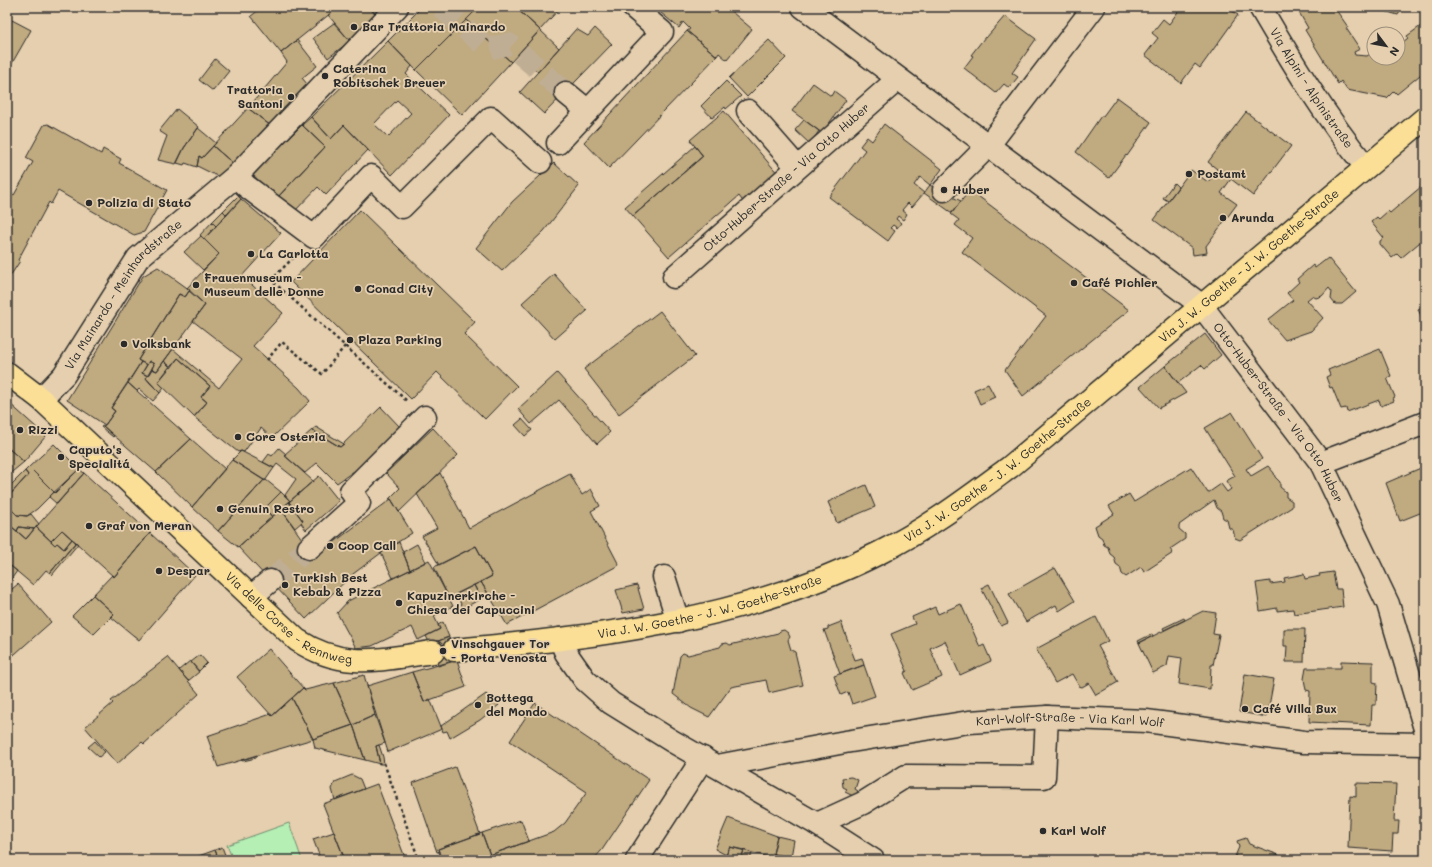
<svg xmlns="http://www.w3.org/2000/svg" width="1432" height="867" font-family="Mali,sans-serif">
<rect width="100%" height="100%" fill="#e5cfae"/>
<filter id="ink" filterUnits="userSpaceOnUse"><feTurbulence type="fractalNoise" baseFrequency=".025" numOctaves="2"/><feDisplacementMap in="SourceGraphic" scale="8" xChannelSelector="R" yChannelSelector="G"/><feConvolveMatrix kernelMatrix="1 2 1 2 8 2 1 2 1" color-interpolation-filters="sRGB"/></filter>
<g filter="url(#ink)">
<path fill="#b5efb4" stroke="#708d70" d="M289,823L302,860H233L227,845Z"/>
<path fill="#c0aa80" stroke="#2b2b2b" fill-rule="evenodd" d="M263,7H327L331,13L281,53L251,16Z
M331,7H369L377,16L350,41L328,15L331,13L329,9Z
M369,7L376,9L379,7L383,11L377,16Z
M422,7H434L456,30L416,70L388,41Z
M434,7H479L456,30Z
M479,7H515L540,30L511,62L466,20Z
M515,7H561L540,30Z
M654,7H726L752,29L727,60L719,53L717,56L687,31L690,29L683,22L679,28Z
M1178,7H1226L1238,15L1200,68L1195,64L1181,83L1145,55L1158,38L1152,33L1163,19L1169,24L1180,9Z
M1296,7H1334L1348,27L1346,28L1360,49L1354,52L1355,55L1367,56L1370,54H1374V58L1392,61L1394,59L1393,58H1398V46L1408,38L1407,36L1425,23V71L1397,94L1394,91L1387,98L1347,90L1341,81L1338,84L1305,30L1308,28Z
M1380,7H1403L1398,15L1381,10Z
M1005,16L1036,39L1012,73L1018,77L1009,88L1004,84L996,93L964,68L973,56L971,55L985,37L986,38Z
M12,20L31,30L7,72V30Z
M466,20L511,62L462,115L416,70Z
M334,23L350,41L328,58L313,38Z
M595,28L612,44L544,114L520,92L576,29L588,36Z
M540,30L559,48L538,72L518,54Z
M687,31L717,56L609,168L584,142Z
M297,40L317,66L302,78L308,85L272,127L248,108L287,62L281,53Z
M769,40L786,58L747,97L729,78Z
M388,41L412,66L406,74L449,115L392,175L344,125L331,139L311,117ZM397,100L411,113L388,137L374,124Z
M215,59L229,71L213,91L199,80Z
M726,81L741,96L726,109L725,107L712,118L701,106Z
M813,83L831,96L834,91L846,100L822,133L792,111Z
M1117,97L1151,122L1127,156L1126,155L1109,178L1076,152L1101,116H1103Z
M248,108L271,126L236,166L213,146Z
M177,109L199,127L184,148L176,164L158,160L167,136L159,131Z
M724,111L779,175L745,204L739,196L669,257L633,216L703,156L690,140Z
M1246,112L1291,146L1253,196L1231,179L1221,193L1237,204L1206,246L1207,253L1193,255L1192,248L1154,220L1191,170L1208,182L1217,169L1208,162Z
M311,117L331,139L344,125L368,150L326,195L318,187L293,213L277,198L325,147L302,125Z
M804,120L819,131L810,144L795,130Z
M48,124L101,154L103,149L121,159L119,163L167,190L144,232L134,235L58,191L51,204L49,202L18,260L20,261L7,281V191L14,195L33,162L26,158L44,125Z
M884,124L942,169L930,185L920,177L914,185L924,193L912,207L908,203L902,210L907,214L903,220L898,216L896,219L901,223L897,228L893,225L890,228L895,231L888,241L829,197L865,150L860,146L867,137L872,141Z
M302,125L325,147L277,198L252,174Z
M198,128L216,143L202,158L199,156L197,167L185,163L184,165L177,163L184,148Z
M213,146L236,166L219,177L197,166L199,156L202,158Z
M695,146L703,156L633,216L625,207Z
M554,163L579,186L544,231L502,271L476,248L512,202Z
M1425,181V238L1401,258L1397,254L1392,258L1380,244V241L1384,238L1371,222L1377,217L1379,219L1388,211L1390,213L1422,186L1420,185Z
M1174,183L1178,187L1168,201L1163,198Z
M930,185L939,191L961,201L952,213L924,193Z
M970,190L1129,310L1023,396L1005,370L1046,316L962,252L972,238L955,225L959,220L951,214Z
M238,196L241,199L227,215L223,211Z
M241,199L281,233L242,276L283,313L253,346L299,388L310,401L272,438L261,428L244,452L241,451L238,452L194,417L207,402L201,397L210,386L178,358L171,368L164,361L173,349L219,388L242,359L193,321L205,305L187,288L219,254L204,239Z
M360,210L475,322L464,334L517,386L485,419L437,372L411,399L291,282Z
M223,211L227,215L216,226L212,222Z
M212,222L216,226L204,239L200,235Z
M201,236L219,254L203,270L184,252Z
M1328,258L1356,292L1342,304H1335L1331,299L1332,292L1329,288L1322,296L1316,298L1312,296L1307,300L1323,318L1311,331L1285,340L1268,320L1293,300L1287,293L1299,282L1297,279L1313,265L1315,268Z
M158,267L190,290L185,297L179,294L138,360L141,362L111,408L115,411L105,425L67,400L143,276Z
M554,274L587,311L555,339L522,303Z
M189,291L205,305L157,371L152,369L154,364L149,361L147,365L138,360L179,294L185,297Z
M1425,306V323H1424L1418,309Z
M660,311L695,356L619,414L584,369Z
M1205,334L1221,355L1205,369L1201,365L1178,383L1165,366Z
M1380,349L1391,376L1387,378L1395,397L1393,398L1394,401L1381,406L1379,400L1347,412L1346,408L1341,409L1332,387L1330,388L1326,377L1330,375L1328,370Z
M178,358L210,386L201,397L207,402L194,417L158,382Z
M149,361L154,364L148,376L142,373Z
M164,361L170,366L158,382L164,388L160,393L146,378L152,369L157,371Z
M141,362L147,365L142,373L148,376L146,378L150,383L160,393L153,401L139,389L137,391L128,383Z
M1165,366L1186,393L1159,408L1140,387Z
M557,373L610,432L597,444L559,400L531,424L518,409Z
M128,383L191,439L156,472L103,426L105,425L115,411L111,408Z
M988,384L995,397L980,404L974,390Z
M8,402L46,436L24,462L7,447Z
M381,407L400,427L357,469L337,483L317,463L305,473L284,455L312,430L340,447Z
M1232,412L1262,459L1246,469L1251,476L1268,466L1274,473L1275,477L1280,482V487L1286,492V497L1292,501V507L1240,540L1235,538L1233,530L1229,528L1227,520L1223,518L1221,511L1217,508L1214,500L1179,525V529L1185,534V539L1170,549L1173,553L1144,572L1141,567L1126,577L1122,574L1120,567L1116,564L1114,557L1110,554L1108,547L1104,545L1102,538L1098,535L1095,526L1114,514L1109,506L1129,494L1134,502L1191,467L1208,493L1221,484L1227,492L1231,489L1226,481L1235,476L1205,428Z
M522,419L532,430L525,436L515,425Z
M103,426L114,436L113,437L101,427Z
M316,427L344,444L340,447L312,430Z
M433,428L458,455L399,512L391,499H389L400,488L386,473Z
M191,439L225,469L192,507L156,472Z
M54,444L79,469L55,493L29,467Z
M7,447L24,462L7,476Z
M279,448L286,454L284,455L313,481L290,501L285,495L296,479L277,464L274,468L263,462L269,454L272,456Z
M241,451L274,468L265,481L232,460Z
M232,460L264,480L218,531L192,507Z
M29,467L54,492L37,509L27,516L17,515L10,508L8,497L28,475L25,471Z
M1423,467H1425V511L1400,521L1386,483Z
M79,469L84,473L57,504L49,497Z
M25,471L28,475L8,497L10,508L17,515L27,516L31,514L39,524L34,529L19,527L17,531L7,523V489Z
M84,473L150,533L114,577L62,530L51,541L36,527Z
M440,473L469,528L570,474L582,495L591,489L600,506L591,511L619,565L507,625L481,582L492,576L476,546L439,565L422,536L437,528L417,494Z
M319,476L339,501L306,530L301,523L303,521L289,502Z
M264,480H266L281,492L265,508L272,517L238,547L218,531Z
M866,485L875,507L837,523L828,502Z
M281,492L290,501L272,517L265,508Z
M391,499L412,533L381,553L353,574L306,619L238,547L281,509L302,539L316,556Z
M289,502L303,521L295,528L281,509Z
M7,523L26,539L36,527L55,545L57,543L64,549L72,539L76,542L50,573L46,570L33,585L7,563Z
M19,527L34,529L26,539L17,531Z
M62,530L72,539L64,549L57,543L55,545L51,541Z
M150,533L195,575L139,640L111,617L114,614L93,595L112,575L114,577Z
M76,542L78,544L52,575L50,573Z
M399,542L410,570L393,578L381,553Z
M417,544L426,562L410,570L403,552Z
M476,546L492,576L449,598L434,567Z
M429,560L453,606L434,616L440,629L418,640L412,627L372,646L356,648L337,613L348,601Z
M7,563L17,571L10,581L7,579Z
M1055,568L1075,601L1059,611L1056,605L1026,622L1009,594Z
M1333,572L1336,589H1341L1343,607L1294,614L1293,609L1277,611V608L1260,611L1256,583L1270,581V584L1285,582L1284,578L1304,574L1305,579L1320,576L1319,574Z
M481,582L489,595L481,599L474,585Z
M18,584L51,622L7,661V593Z
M989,584L1008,623L1001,626L981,588Z
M474,585L481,599L463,608L456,594Z
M637,585L644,609L623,613L616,590Z
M93,595L114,614L94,634L72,616Z
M961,604L980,647L984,645L991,661L960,675L945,641L930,648L942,677L912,690L904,673L907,671L891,634L915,624L912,617L935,607L938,614Z
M1203,611L1216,613L1213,634L1219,635L1213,665H1211L1210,689L1179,684L1182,658L1169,656L1167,666L1153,673L1139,643Z
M1096,617L1108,641L1098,646L1118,682L1096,695L1089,683L1082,687L1079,686L1072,674L1055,683L1036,649Z
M1184,618L1185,620L1164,630L1163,628Z
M443,622L449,637L430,644L426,636L440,629L438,625Z
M841,622L855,660L862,658L864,665L840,674L824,630L828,629V627Z
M1284,629H1305L1304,662H1286L1287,646H1284Z
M784,630L788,633L790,637L788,640L791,650L795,652L803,685L769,693L766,680L731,687L709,717L691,708L673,694L680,656L683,653L688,655L720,647L722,644L727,643L730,645L778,633L780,631Z
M1152,634L1153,636L1139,643L1138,641Z
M449,637L457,660L438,666L430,644Z
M269,649L303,688L272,716L237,677Z
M200,655L207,663L199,671L191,662Z
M168,657L199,694L144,744L142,742L117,764L85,727L113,703L111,701Z
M457,660L466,687L424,702L412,672Z
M190,661L199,672L188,681L179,670Z
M1341,661L1373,662V682L1377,683L1376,705H1372L1371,725L1309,722L1310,691L1306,690L1304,679L1306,668H1341Z
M864,665L875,696L852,704L848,692L841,695L834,676Z
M412,672L424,702L430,699L442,729L388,752L367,686Z
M1245,674L1274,679L1267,717L1239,712Z
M364,675L375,715L353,725L334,683Z
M334,683L353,725L313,739L292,698L303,688L305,690Z
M486,694L499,705L480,720L450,738L447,731L443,732L441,726Z
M292,698L313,739L218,767L207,736L271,714L272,716Z
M535,703L649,780L602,850L593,860H442L438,849L482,833L490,855L554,832L565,823L587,792L510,741Z
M375,715L385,743L376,746L380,764L365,760L353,725Z
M353,725L365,760L315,748L313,739Z
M95,741L105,752L99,757L88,747Z
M379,745L383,757L384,764H380L376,746Z
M257,755L256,758L243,761L241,760Z
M455,767L480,834L438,849L439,852H437L413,783Z
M352,775L360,779L364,789L335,800L332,789L335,782Z
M851,777L858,780L855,789L858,791L855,797L845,792L847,789L843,787L842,778Z
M1356,783L1396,784L1394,821H1399L1398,834H1393L1392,851L1348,848L1350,796L1356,797Z
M377,784L406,860H345L323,804Z
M728,818L777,836L773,854L790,857L789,860H780L730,847L726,855L715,849Z
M521,820L529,841L490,855L482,833Z
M334,832L345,860H321L313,839Z
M777,836L794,840L791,857L773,854Z
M1246,838L1249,844L1279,855L1277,860L1234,859L1239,847L1237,841Z
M222,847L227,860H219L215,850Z
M730,847L744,850L741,859L726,855Z
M215,850L219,860H188Z
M744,850L752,853L750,860L742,857Z"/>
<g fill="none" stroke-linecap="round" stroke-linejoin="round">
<path stroke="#c0ae94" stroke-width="22" stroke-dasharray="22 11" stroke-linecap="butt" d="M441,7L488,49L509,44L566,93
M270,581L309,548"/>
<g stroke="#2b2b2b" stroke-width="25">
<g id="minor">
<path id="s1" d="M803,7L1201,305L1321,463L1388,604L1425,729"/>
<path id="s2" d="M1260,7C1292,62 1326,118 1366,167"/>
<path d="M566,93L588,111"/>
<path d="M748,111L797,167"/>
<path d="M558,143L662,32L633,7"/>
<path d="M236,176L246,186L314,237L371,176L402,207L491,118L540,162"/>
<path d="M944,190L988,146L1094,7"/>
<path id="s3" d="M674,277L898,79"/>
<path id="s4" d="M41,399L64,375L138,258L236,176L397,7"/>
<path d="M1321,463L1425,423"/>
<path d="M309,548L359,503L351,491L425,417"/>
<path d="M664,577L678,621"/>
<path d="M251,597L270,581"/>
<path d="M560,639L566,653L585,680L611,703L672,741L817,824L873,860"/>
<path id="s5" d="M717,766L845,742L969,722L1047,717L1146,721L1304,742L1425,744"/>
<path d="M817,824L863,803L906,776L1044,777L1047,717"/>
<path d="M637,860L703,758"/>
</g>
</g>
<g stroke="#2b2b2b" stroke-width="25">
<g id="major">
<path id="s6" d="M7,373L41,399L297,640C344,671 381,659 433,652"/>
<path id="s7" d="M454,650C599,637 747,620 879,553C926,530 968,498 1010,467L1425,118"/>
</g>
</g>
<path stroke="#2b2b2b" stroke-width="2.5" stroke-dasharray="3 3" stroke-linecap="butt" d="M298,253L271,280L408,402
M267,360L282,342L322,374L350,340
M384,763L419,860"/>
<use href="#minor" stroke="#e5cfae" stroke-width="22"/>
<use href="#major" stroke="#fbdf96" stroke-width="22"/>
</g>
</g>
<g fill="#2b2b2b" stroke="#e5cfae" stroke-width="1.5">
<circle cx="354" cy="27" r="4"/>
<circle cx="325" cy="76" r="4"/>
<circle cx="291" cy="97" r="4"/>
<circle cx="1189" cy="174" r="4"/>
<circle cx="944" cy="190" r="4"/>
<circle cx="89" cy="203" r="4"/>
<circle cx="1223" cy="218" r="4"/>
<circle cx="251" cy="254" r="4"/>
<circle cx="1074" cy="283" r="4"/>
<circle cx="196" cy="285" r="4"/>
<circle cx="358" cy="289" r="4"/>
<circle cx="350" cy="340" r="4"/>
<circle cx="124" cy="344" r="4"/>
<circle cx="20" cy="430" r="4"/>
<circle cx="238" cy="437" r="4"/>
<circle cx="61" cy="457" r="4"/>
<circle cx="220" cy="509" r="4"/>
<circle cx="89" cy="526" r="4"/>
<circle cx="330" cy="546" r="4"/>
<circle cx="159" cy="571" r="4"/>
<circle cx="285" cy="585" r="4"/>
<circle cx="399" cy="603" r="4"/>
<circle cx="443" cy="651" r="4"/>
<circle cx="478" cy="705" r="4"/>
<circle cx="1245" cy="709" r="4"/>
<circle cx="1043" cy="831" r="4"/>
</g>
<g text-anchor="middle" stroke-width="3.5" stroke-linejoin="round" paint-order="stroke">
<g font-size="12" font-weight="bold" fill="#2b2b2b" stroke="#e5cfae" text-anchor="start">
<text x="362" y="31">Bar Trattoria Mainardo</text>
<text x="333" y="73">Caterina<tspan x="333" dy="14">Robitschek Breuer</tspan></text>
<text x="283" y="94" text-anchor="end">Trattoria<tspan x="283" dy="14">Santoni</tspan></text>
<text x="1197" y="178">Postamt</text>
<text x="952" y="194">Huber</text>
<text x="97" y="207">Polizia di Stato</text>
<text x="1231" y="222">Arunda</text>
<text x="259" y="258">La Carlotta</text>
<text x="204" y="282">Frauenmuseum -<tspan x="204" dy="14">Museum delle Donne</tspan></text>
<text x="1082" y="287">Café Pichler</text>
<text x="366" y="293">Conad City</text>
<text x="358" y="344">Plaza Parking</text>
<text x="132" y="348">Volksbank</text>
<text x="28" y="434">Rizzi</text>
<text x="246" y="441">Core Osteria</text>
<text x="69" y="454">Caputo‘s<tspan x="69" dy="14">Specialitá</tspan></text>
<text x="228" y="513">Genuin Restro</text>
<text x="97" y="530">Graf von Meran</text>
<text x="338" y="550">Coop Call</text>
<text x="167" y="575">Despar</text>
<text x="293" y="582">Turkish Best<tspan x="293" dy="14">Kebab &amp; Pizza</tspan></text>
<text x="407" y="600">Kapuzinerkirche -<tspan x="407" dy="14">Chiesa dei Capuccini</tspan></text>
<text x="451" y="648">Vinschgauer Tor<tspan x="451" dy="14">- Porta Venosta</tspan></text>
<text x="486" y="702">Bottega<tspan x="486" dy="14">del Mondo</tspan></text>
<text x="1253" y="713">Café Villa Bux</text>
<text x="1051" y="835">Karl Wolf</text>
</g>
<g font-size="12" fill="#2b2b2b" stroke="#e5cfae">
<text dy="4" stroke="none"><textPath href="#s2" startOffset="96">Via Alpini - Alpinistraße</textPath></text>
<text dy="4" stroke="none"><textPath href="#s3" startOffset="150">Otto-Huber-Straße - Via Otto Huber</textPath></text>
<text dy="4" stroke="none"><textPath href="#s7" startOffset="908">Via J. W. Goethe - J. W. Goethe-Straße</textPath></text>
<text dy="4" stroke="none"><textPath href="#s4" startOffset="134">Via Mainardo - Meinhardstraße</textPath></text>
<text dy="4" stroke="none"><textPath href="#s1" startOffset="630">Otto-Huber-Straße - Via Otto Huber</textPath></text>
<text dy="4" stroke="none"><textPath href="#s7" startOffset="584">Via J. W. Goethe - J. W. Goethe-Straße</textPath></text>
<text dy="4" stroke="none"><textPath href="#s7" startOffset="260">Via J. W. Goethe - J. W. Goethe-Straße</textPath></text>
<text dy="4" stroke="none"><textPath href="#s6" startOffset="376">Via delle Corse - Rennweg</textPath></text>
<text dy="4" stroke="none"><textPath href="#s5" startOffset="357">Karl-Wolf-Straße - Via Karl Wolf</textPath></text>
</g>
</g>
<rect width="1432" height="867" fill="none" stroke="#e5cfae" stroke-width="24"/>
<rect x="12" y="12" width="1408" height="843" fill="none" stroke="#2b2b2b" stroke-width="1.5" filter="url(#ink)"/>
<g transform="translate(1386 46) rotate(122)"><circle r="19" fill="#e5cfae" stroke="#9b8d7a"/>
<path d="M0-3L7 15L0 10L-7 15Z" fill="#2b2b2b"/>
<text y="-6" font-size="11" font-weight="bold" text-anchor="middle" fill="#2b2b2b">N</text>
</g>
</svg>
